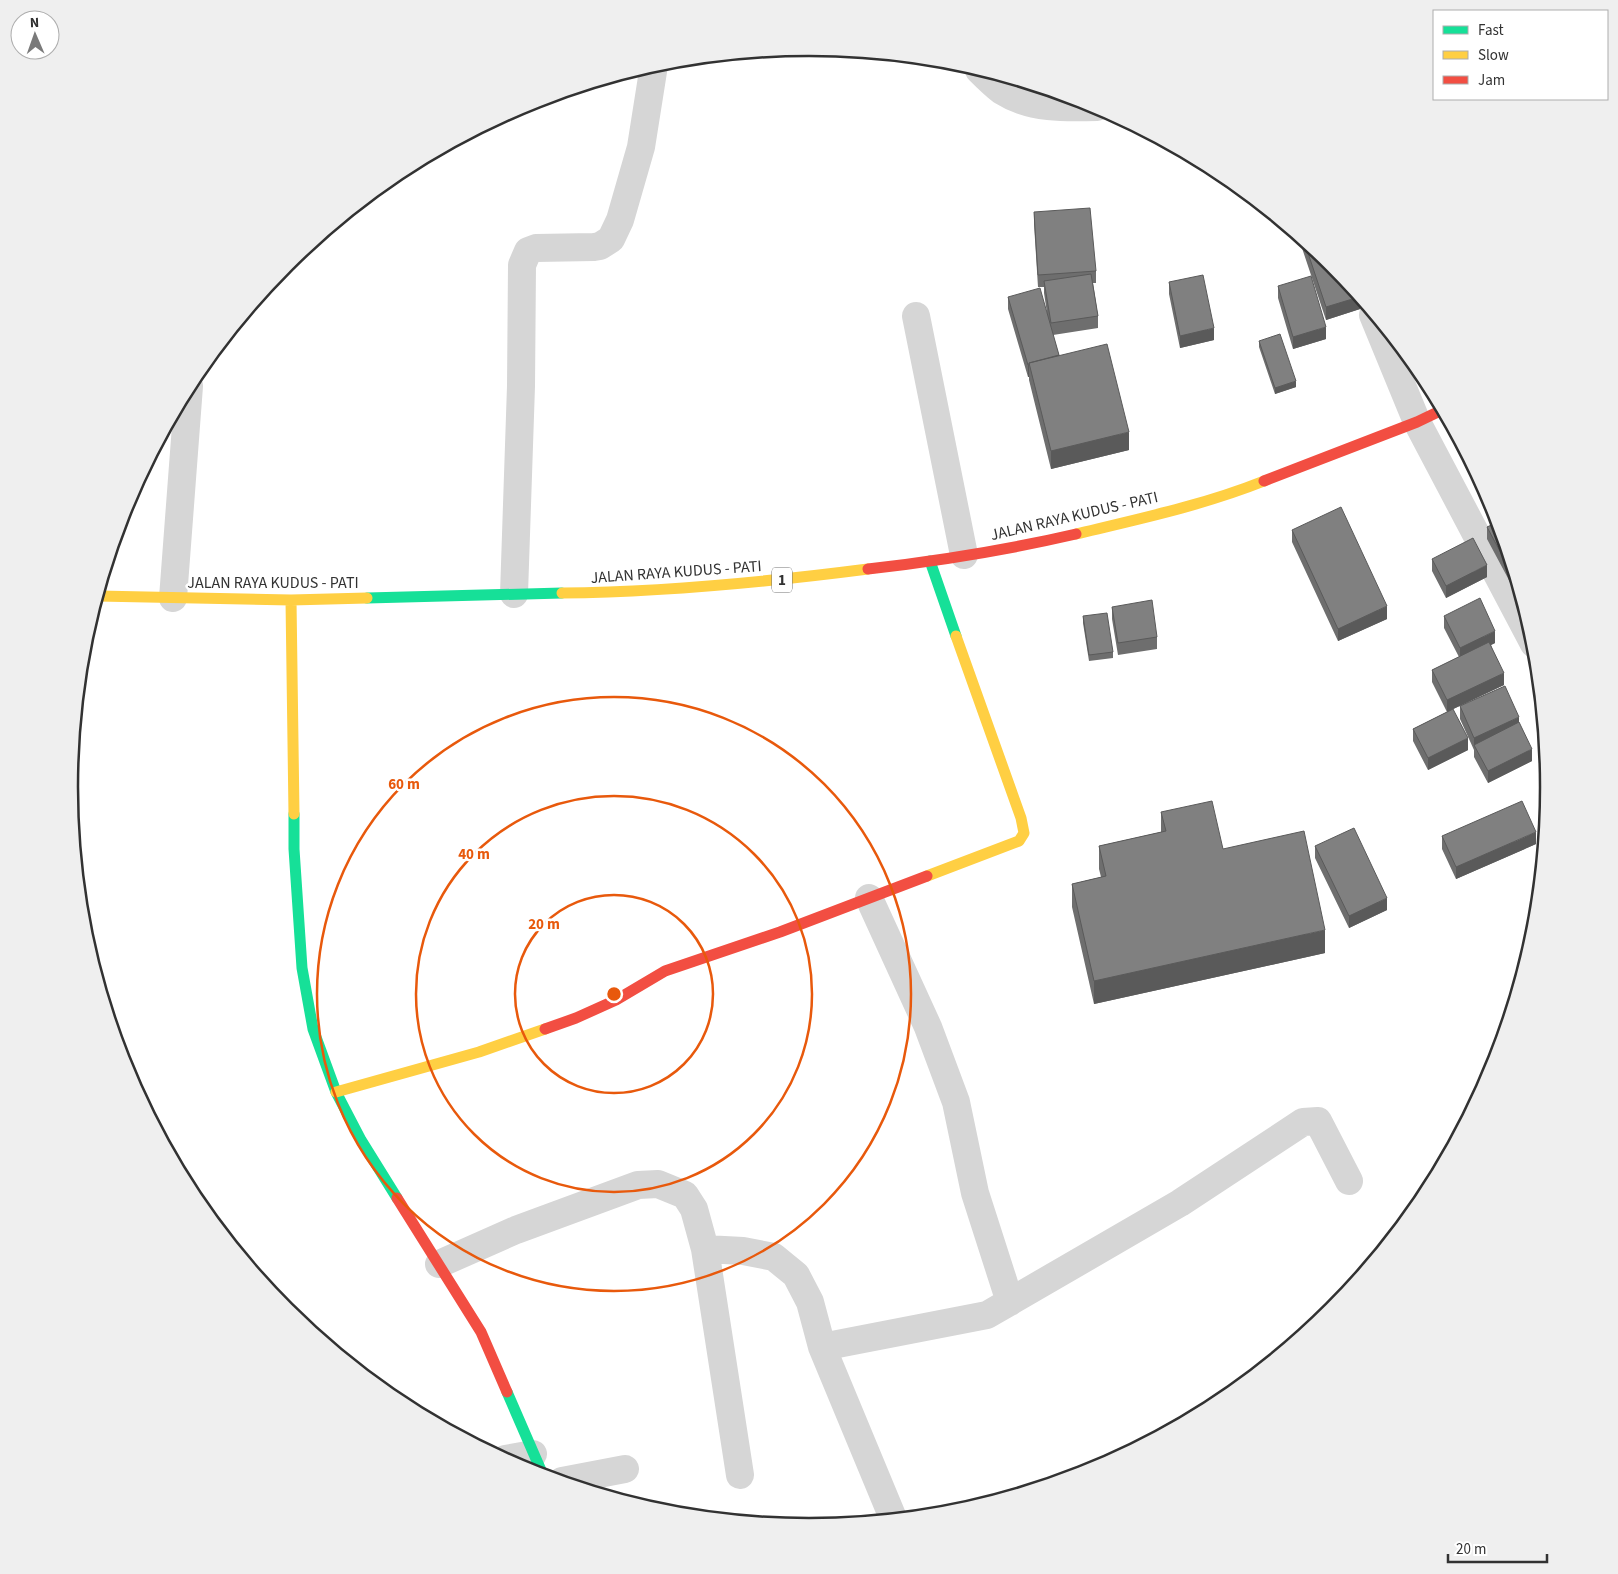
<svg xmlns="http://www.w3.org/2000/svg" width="1618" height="1574" font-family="'Source Sans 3',sans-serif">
<rect width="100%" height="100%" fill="#fff"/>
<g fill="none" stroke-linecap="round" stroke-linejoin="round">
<path stroke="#d6d6d6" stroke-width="28" d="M979,70C986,77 994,85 1002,91C1030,109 1066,108 1097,107
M1373,315L1417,422L1534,644
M916,316L964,555
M514,594L521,386L522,265L528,251L536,248L594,247L600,246L611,239L620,220L641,147L654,65
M173,598L189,386
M869,898L928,1027L956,1102L975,1193L1010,1302
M705,1249L743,1251L774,1257L796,1275L810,1302L822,1347L893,1518
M439,1264L516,1230L638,1185L658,1184L685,1195L694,1209L705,1249L740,1475
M822,1347L987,1315L1180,1203L1303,1122L1318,1121L1349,1181
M505,1459L533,1454
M562,1481L625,1469"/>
<path stroke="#16e098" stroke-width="11" d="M930,561L956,636
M367,598L562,593
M294,814V849L302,968L313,1029L336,1092L361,1140L397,1198
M507,1392L543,1475"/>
<path stroke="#ffcf43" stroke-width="11" d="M1076,534C1139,519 1204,505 1264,481
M562,593C664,592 767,582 868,569
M98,596L291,600L367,598
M291,600L294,814
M927,876L1019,841L1024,833L1021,818L956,636
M336,1092L479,1052L545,1029"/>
<path stroke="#f24e42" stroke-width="11" d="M1264,481L1417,422L1442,410
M868,569C938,561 1007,550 1076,534
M545,1029L576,1018L616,1000L665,971L780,932L927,876
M397,1198L481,1332L507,1392"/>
</g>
<path fill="#6e6e6e" d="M1034,212L1096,271V283H1093L1098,316V328L1053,335L1059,355L1129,450L1051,469L1029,380V377H1028L1008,309V297L1047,313L1044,293V287H1038L1034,224Z
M1298,236L1332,264L1360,298V309L1326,320Z
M1169,282L1214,340L1180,348L1169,294Z
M1278,286L1326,339L1293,349L1278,298Z
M1259,341L1296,387L1275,394L1259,347Z
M1498,522L1520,596L1515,588V579L1510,582L1487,539V527Z
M1292,530L1387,619L1338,641L1292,542Z
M1432,559L1487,577L1446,598L1432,571Z
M1112,607L1157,637V649L1118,655L1112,619Z
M1083,616L1113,652V658L1089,661L1083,623Z
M1444,616L1495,643L1491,645L1504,685L1453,709L1468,750L1428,770L1413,741V729L1447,712L1432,682V670L1459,657L1444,628Z
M1460,706L1519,723L1532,761L1488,783L1474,757V750L1460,719Z
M1161,812L1223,849L1325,953L1094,1004L1072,907V884L1101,877L1099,869V846L1161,832Z
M1442,836L1536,844L1456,879L1442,849Z
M1315,846L1387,910L1349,928L1315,858Z"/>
<path fill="#5a5a5a" d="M1359,297L1360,298V309L1326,320V307Z
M1326,327V339L1293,349V337Z
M1214,328V340L1180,348V336Z
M1028,365H1029V377H1028Z
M1296,381V387L1275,394V388Z
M1129,432V450L1051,469V451Z
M1487,565V577L1446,598V586Z
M1512,569L1515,579L1510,582V570Z
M1387,606V619L1338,641V629Z
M1495,631V643L1460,660V648Z
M1504,673V685L1447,712V700Z
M1519,717V729L1474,745V750V738Z
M1468,738V750L1428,770V758Z
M1532,749V761L1488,783V771Z
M1536,832V844L1456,879V867Z
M1387,898V910L1349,928V916Z
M1325,930V953L1094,1004V981Z"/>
<path fill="#808080" stroke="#5a5a5a" d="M1090,208L1096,271L1038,275L1034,212Z
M1304,241L1332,264L1359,297L1326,307Z
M1091,274L1098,316L1051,323L1044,281Z
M1203,275L1214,328L1180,336L1169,282Z
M1311,276L1326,327L1293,337L1278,286Z
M1040,288L1059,355L1029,363V365H1028L1008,297Z
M1280,334L1296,381L1275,388L1259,341Z
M1107,344L1129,432L1051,451L1029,363Z
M1341,507L1387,606L1338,629L1292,530Z
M1498,522L1512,569L1510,570L1487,527Z
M1473,538L1487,565L1446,586L1432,559Z
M1480,598L1495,631L1460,648L1444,616Z
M1152,600L1157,637L1118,643L1112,607Z
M1107,613L1113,652L1089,655L1083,616Z
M1489,642L1504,673L1447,700L1432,670Z
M1505,686L1519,717L1474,738L1460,706Z
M1453,709L1468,738L1428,758L1413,729Z
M1519,722L1532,749L1488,771L1474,745Z
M1212,801L1223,849L1304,831L1325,930L1094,981L1072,884L1106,876L1099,846L1166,831L1161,812Z
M1522,801L1536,832L1456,867L1442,836Z
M1354,828L1387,898L1349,916L1315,846Z"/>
<g fill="none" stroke="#e8590c" stroke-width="2.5">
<circle cx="614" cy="994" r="99"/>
<circle cx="614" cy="994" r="198"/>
<circle cx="614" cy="994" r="297"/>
</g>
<g text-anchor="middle" stroke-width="5" stroke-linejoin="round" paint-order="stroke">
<rect fill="#fff" stroke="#707070" stroke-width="1" x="772" y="567.5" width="20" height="25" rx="4"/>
<g font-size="15" font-weight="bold" fill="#323232">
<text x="782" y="585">1</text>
</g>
<g font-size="16" fill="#323232" stroke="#fff">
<text transform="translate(1074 515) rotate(-13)" y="6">JALAN RAYA KUDUS - PATI</text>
<text transform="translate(676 571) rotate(-4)" y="6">JALAN RAYA KUDUS - PATI</text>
<text x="273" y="588">JALAN RAYA KUDUS - PATI</text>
</g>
</g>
<path d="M0 0H1618V1574H0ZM78 787a731 731 0 1 1 1462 0a731 731 0 1 1-1462 0Z" fill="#efefef" fill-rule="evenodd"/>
<path fill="none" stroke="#323232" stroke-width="2.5" d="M78 787a731 731 0 1 1 1462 0a731 731 0 1 1-1462 0Z"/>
<circle cx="614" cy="994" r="8" fill="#e8590c" stroke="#fff" stroke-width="2.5"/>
<g font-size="15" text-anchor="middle" font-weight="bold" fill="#e8590c" stroke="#fff" stroke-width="5" stroke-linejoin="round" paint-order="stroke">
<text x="404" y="789">60 m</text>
<text x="474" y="859">40 m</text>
<text x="544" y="929">20 m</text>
</g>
<rect x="1433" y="10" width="175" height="90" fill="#ffffff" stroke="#adadad"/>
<rect x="1443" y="26" width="25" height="8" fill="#16e098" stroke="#adadad"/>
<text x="1478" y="35" font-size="15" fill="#323232">Fast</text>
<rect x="1443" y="51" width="25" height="8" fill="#ffcf43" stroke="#adadad"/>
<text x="1478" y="60" font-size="15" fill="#323232">Slow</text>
<rect x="1443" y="76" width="25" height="8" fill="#f24e42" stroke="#adadad"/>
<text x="1478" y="85" font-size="15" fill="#323232">Jam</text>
<g transform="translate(35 35) rotate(358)"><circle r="24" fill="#ffffff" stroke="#adadad"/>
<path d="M0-4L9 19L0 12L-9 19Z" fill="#7a7a7a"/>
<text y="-8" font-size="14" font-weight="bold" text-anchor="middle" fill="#323232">N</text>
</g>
<path d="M1448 1554v8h99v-8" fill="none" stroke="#323232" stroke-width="2.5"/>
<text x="1456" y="1554" font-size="15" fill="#323232" stroke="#ffffff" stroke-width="4" paint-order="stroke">20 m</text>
</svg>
